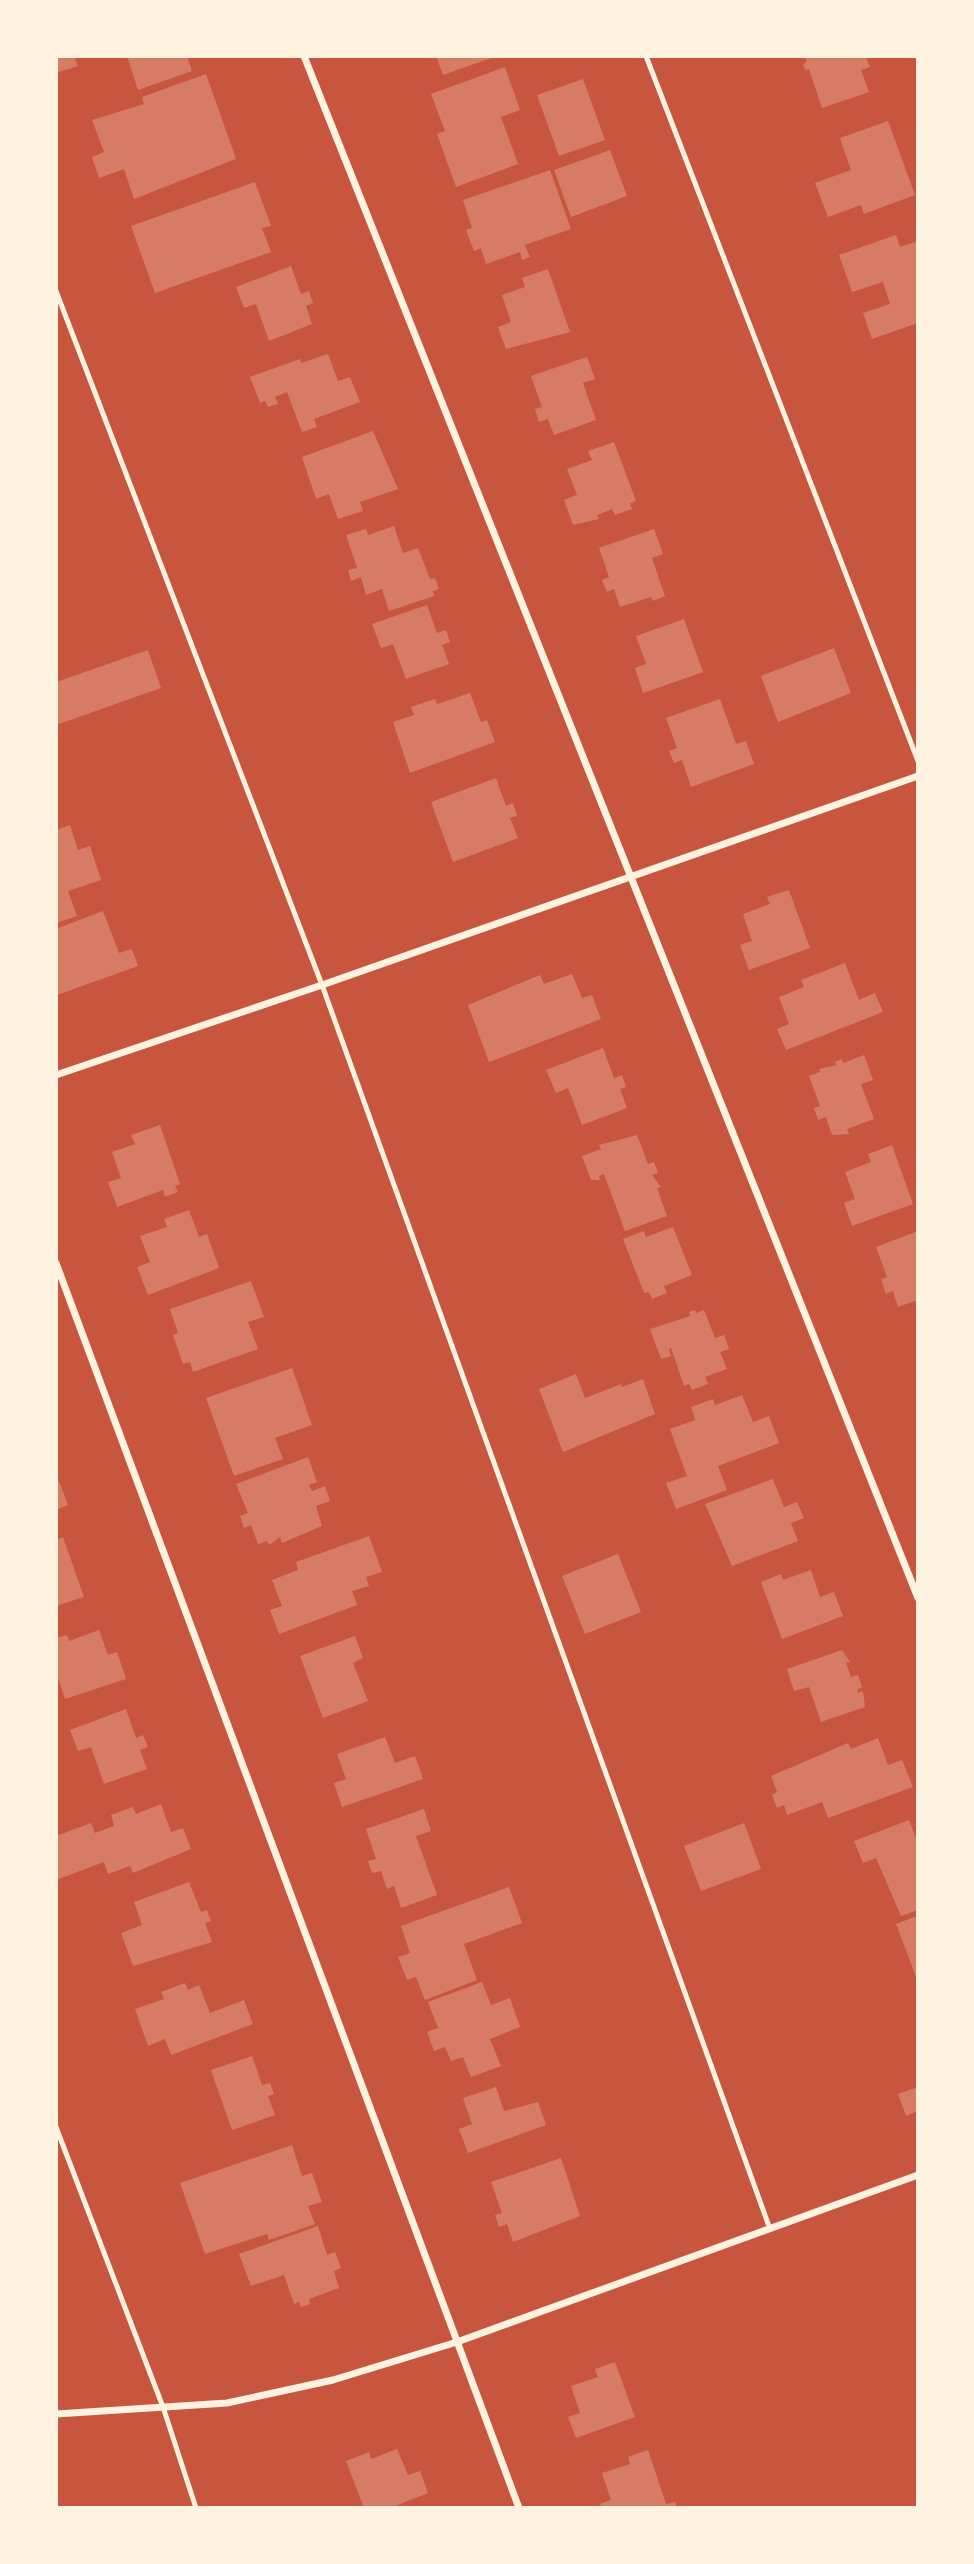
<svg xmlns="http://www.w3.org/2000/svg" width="974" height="2564" font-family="'PT Sans Narrow',sans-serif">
<rect width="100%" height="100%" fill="#c8553d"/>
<path fill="#d67c66" d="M56,56H74L78,66L56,73Z
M127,56H187L192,71L138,90Z
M436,56H497L443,75Z
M804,56H865L870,67L861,70L869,92L822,108L809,69L805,70L803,64L807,62Z
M505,67L520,110L501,117L518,164L456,187L437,134L445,131L431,94Z
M206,74L236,159L134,199L124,169L99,178L92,157L104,152L92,120L144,104L142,97Z
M583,79L605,140L559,156L537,95Z
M888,121L915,195L864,214L861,205L828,217L815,183L851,170L840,138Z
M610,150L627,196L571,217L554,170Z
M550,170L571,229L525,245L530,257L522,260L520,252L486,264L481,248L474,251L466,230L472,228L463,200Z
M255,182L271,226L262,228L271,252L155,293L131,226Z
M896,235L900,247L918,241V323L872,339L863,313L890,304L883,282L852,292L839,255Z
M291,266L301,294L309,291L313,303L306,306L312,324L269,341L256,304L244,308L236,287Z
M548,269L570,332L506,349L498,327L511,322L502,295L525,287L522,278Z
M328,354L338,381L350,377L360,402L314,419L317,427L302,432L287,392L275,397L278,404L268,407L265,401L260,403L250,377L300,359L301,363Z
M587,357L595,379L583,383L596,420L554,435L548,419L539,422L535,409L542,407L531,376Z
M373,431L398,489L360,502L363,511L338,519L329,494L316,499L302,457Z
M614,442L636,501L630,503L632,509L615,515L612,509L597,515L599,519L573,525L564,500L577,495L567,469L592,460L588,451Z
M394,526L403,553L418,548L430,579L435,578L439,589L433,591L434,596L389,611L382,589L366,595L361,577L351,581L348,570L357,568L346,535L366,529L368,535Z
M654,529L663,554L652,558L665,596L653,601L651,597L620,607L614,589L607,592L602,580L609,577L599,548Z
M427,605L437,633L446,630L450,642L442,645L449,664L406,679L393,644L381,648L372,624Z
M684,619L703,672L643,693L635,668L646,664L636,636Z
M834,648L851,693L778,722L761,676Z
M148,650L161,688L56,725V682Z
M470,693L481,722L487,720L495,742L410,773L393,722L414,715L411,707L435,699L437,704Z
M720,699L736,744L746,741L754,764L691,787L682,760L674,763L669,751L677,748L666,718Z
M496,778L506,806L513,803L517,816L510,818L518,838L453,862L431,802Z
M70,825L78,850L90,846L101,880L68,891L77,916L56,923V830Z
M789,890L810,948L749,970L740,945L752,941L743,914L770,904L767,897Z
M103,911L119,953L132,949L138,966L57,995L56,929Z
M845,963L859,1000L875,993L883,1012L786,1050L777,1029L789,1024L779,997L804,987L801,980Z
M572,974L582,998L592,995L601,1019L489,1062L468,1005L540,975L544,984Z
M603,1048L614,1078L622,1075L626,1087L620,1089L627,1108L582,1125L568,1088L556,1093L546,1070Z
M864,1055L873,1080L861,1084L874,1119L847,1129L849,1134L832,1135L826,1117L818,1120L814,1108L820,1106L809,1076L820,1072L819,1069L837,1065L835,1062L842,1059L843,1063Z
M160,1125L180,1184L175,1186L178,1192L165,1197L163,1190L117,1207L108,1182L121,1178L112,1152L135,1144L131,1135Z
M637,1135L648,1164L654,1162L658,1173L652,1175L661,1187L657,1188L667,1216L625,1231L604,1174L599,1176L600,1180H591L582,1156L601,1149L599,1145Z
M892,1145L913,1204L852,1226L844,1203L855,1199L845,1172L871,1162L868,1154Z
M189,1210L199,1237L207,1234L219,1268L148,1295L137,1267L150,1262L140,1236L167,1227L164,1219Z
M673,1227L692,1275L664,1286L667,1293L652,1299L649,1292L644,1293L623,1239L644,1231L646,1237Z
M918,1231V1300L898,1307L893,1291L886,1294L881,1279L887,1277L876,1247Z
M251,1281L264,1317L248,1322L258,1349L193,1372L190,1362L183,1364L173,1335L178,1333L170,1309Z
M695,1310L696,1313L704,1310L715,1338L724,1335L729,1349L720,1352L727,1369L705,1377L708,1384L692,1390L689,1384L684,1386L671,1348L669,1349L671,1356L661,1359L650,1329L690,1316L689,1312Z
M292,1368L312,1425L275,1438L283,1459L234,1476L206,1398Z
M576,1374L585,1398L621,1384L622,1387L643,1379L655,1414L563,1452L539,1389Z
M742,1395L753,1422L769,1416L779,1443L718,1466L727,1490L676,1509L666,1483L687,1476L670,1429L695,1420L691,1407L713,1399L715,1405Z
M308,1457L317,1482L309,1485L312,1491L325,1486L330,1501L316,1506L322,1526L282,1543L280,1537L269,1545L267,1541L258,1544L251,1525L244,1528L240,1516L248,1513L236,1484Z
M773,1479L784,1507L797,1502L804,1518L791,1523L798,1541L732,1566L705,1504Z
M59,1481L68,1505L56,1510V1482Z
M369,1536L382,1572L366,1577L369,1586L352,1591L357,1605L279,1634L270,1610L282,1606L272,1580L298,1570L296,1562Z
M63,1537L84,1597L56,1606V1540Z
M618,1554L641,1612L585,1634L562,1576Z
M811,1570L820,1597L834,1592L843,1616L782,1639L761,1582L781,1574L783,1580Z
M99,1630L108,1655L117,1652L126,1679L65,1699L56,1672V1638L67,1635L69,1641Z
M355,1636L363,1658L353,1663L368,1701L323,1718L300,1656Z
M842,1650L850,1662L846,1663L851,1677L858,1675L862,1687L857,1690L858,1693L863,1691L865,1707L821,1722L809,1687L794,1691L787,1669Z
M126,1709L136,1738L143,1735L148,1747L140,1750L147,1769L104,1784L91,1747L78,1751L70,1730Z
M385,1737L395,1763L415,1756L423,1779L342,1807L334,1783L346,1779L337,1754Z
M878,1738L888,1765L902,1760L913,1787L828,1818L822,1802L787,1815L784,1805L777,1808L772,1795L777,1792L771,1776L848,1743L851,1749Z
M161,1804L171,1832L183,1828L191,1849L133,1873L130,1866L108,1874L104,1862L56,1880V1836L91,1823L95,1833L114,1826L111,1815L133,1807L136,1814Z
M424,1809L431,1831L416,1836L437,1895L401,1908L394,1886L387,1889L381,1871L372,1873L368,1861L376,1859L366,1829Z
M909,1820L918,1844V1910L901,1916L876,1858L863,1863L854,1841Z
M744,1823L761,1869L701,1891L684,1846Z
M189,1882L201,1912L207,1910L211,1921L205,1923L212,1942L133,1966L121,1933L142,1925L134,1902Z
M509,1887L522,1923L464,1944L477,1980L425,2000L416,1977L407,1980L398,1957L410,1953L401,1926Z
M917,1916L918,1918V1982L896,1924Z
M482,1982L491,2005L510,1998L520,2027L490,2039L501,2066L471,2077L463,2057L451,2061L445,2047L434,2051L427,2032L438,2028L428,2002Z
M185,1983L188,1990L199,1985L210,2013L244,2000L253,2024L171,2055L165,2039L148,2046L135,2009L164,1999L161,1992Z
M252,2056L262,2085L270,2083L274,2094L268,2096L275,2115L232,2130L211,2070Z
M496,2087L504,2111L538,2102L546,2125L468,2153L459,2129L472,2124L463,2098Z
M918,2087V2111L906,2116L898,2094Z
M292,2145L302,2176L312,2173L322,2202L308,2206L315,2224L269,2240L267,2234L205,2254L180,2183Z
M561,2158L580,2216L513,2242L507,2224L499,2227L495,2215L502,2213L491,2182Z
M318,2226L327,2255L335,2252L341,2268L334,2271L339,2288L309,2299L310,2304L301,2307L299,2302L294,2304L284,2275L251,2286L239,2254Z
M615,2362L635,2417L576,2438L568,2417L580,2413L571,2386L598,2377L595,2369Z
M397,2449L408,2475L420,2471L428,2493L390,2508H364L346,2461L369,2452L371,2459Z
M648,2450L666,2504L675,2502L677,2508H602L600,2504L611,2500L602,2473L630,2464L628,2457Z"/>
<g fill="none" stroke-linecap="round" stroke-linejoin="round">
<path stroke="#fff3e0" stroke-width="5" d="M646,56L918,761
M56,291L322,985L770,2229
M56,2127L163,2407L196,2508"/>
<path stroke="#fff3e0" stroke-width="7" d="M304,56L918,1598
M56,1075L322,985L918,776
M56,1263L519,2508
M56,2414L227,2403L333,2380L457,2342L918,2175"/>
</g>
<rect width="974" height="2564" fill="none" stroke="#fff3e0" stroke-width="116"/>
</svg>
